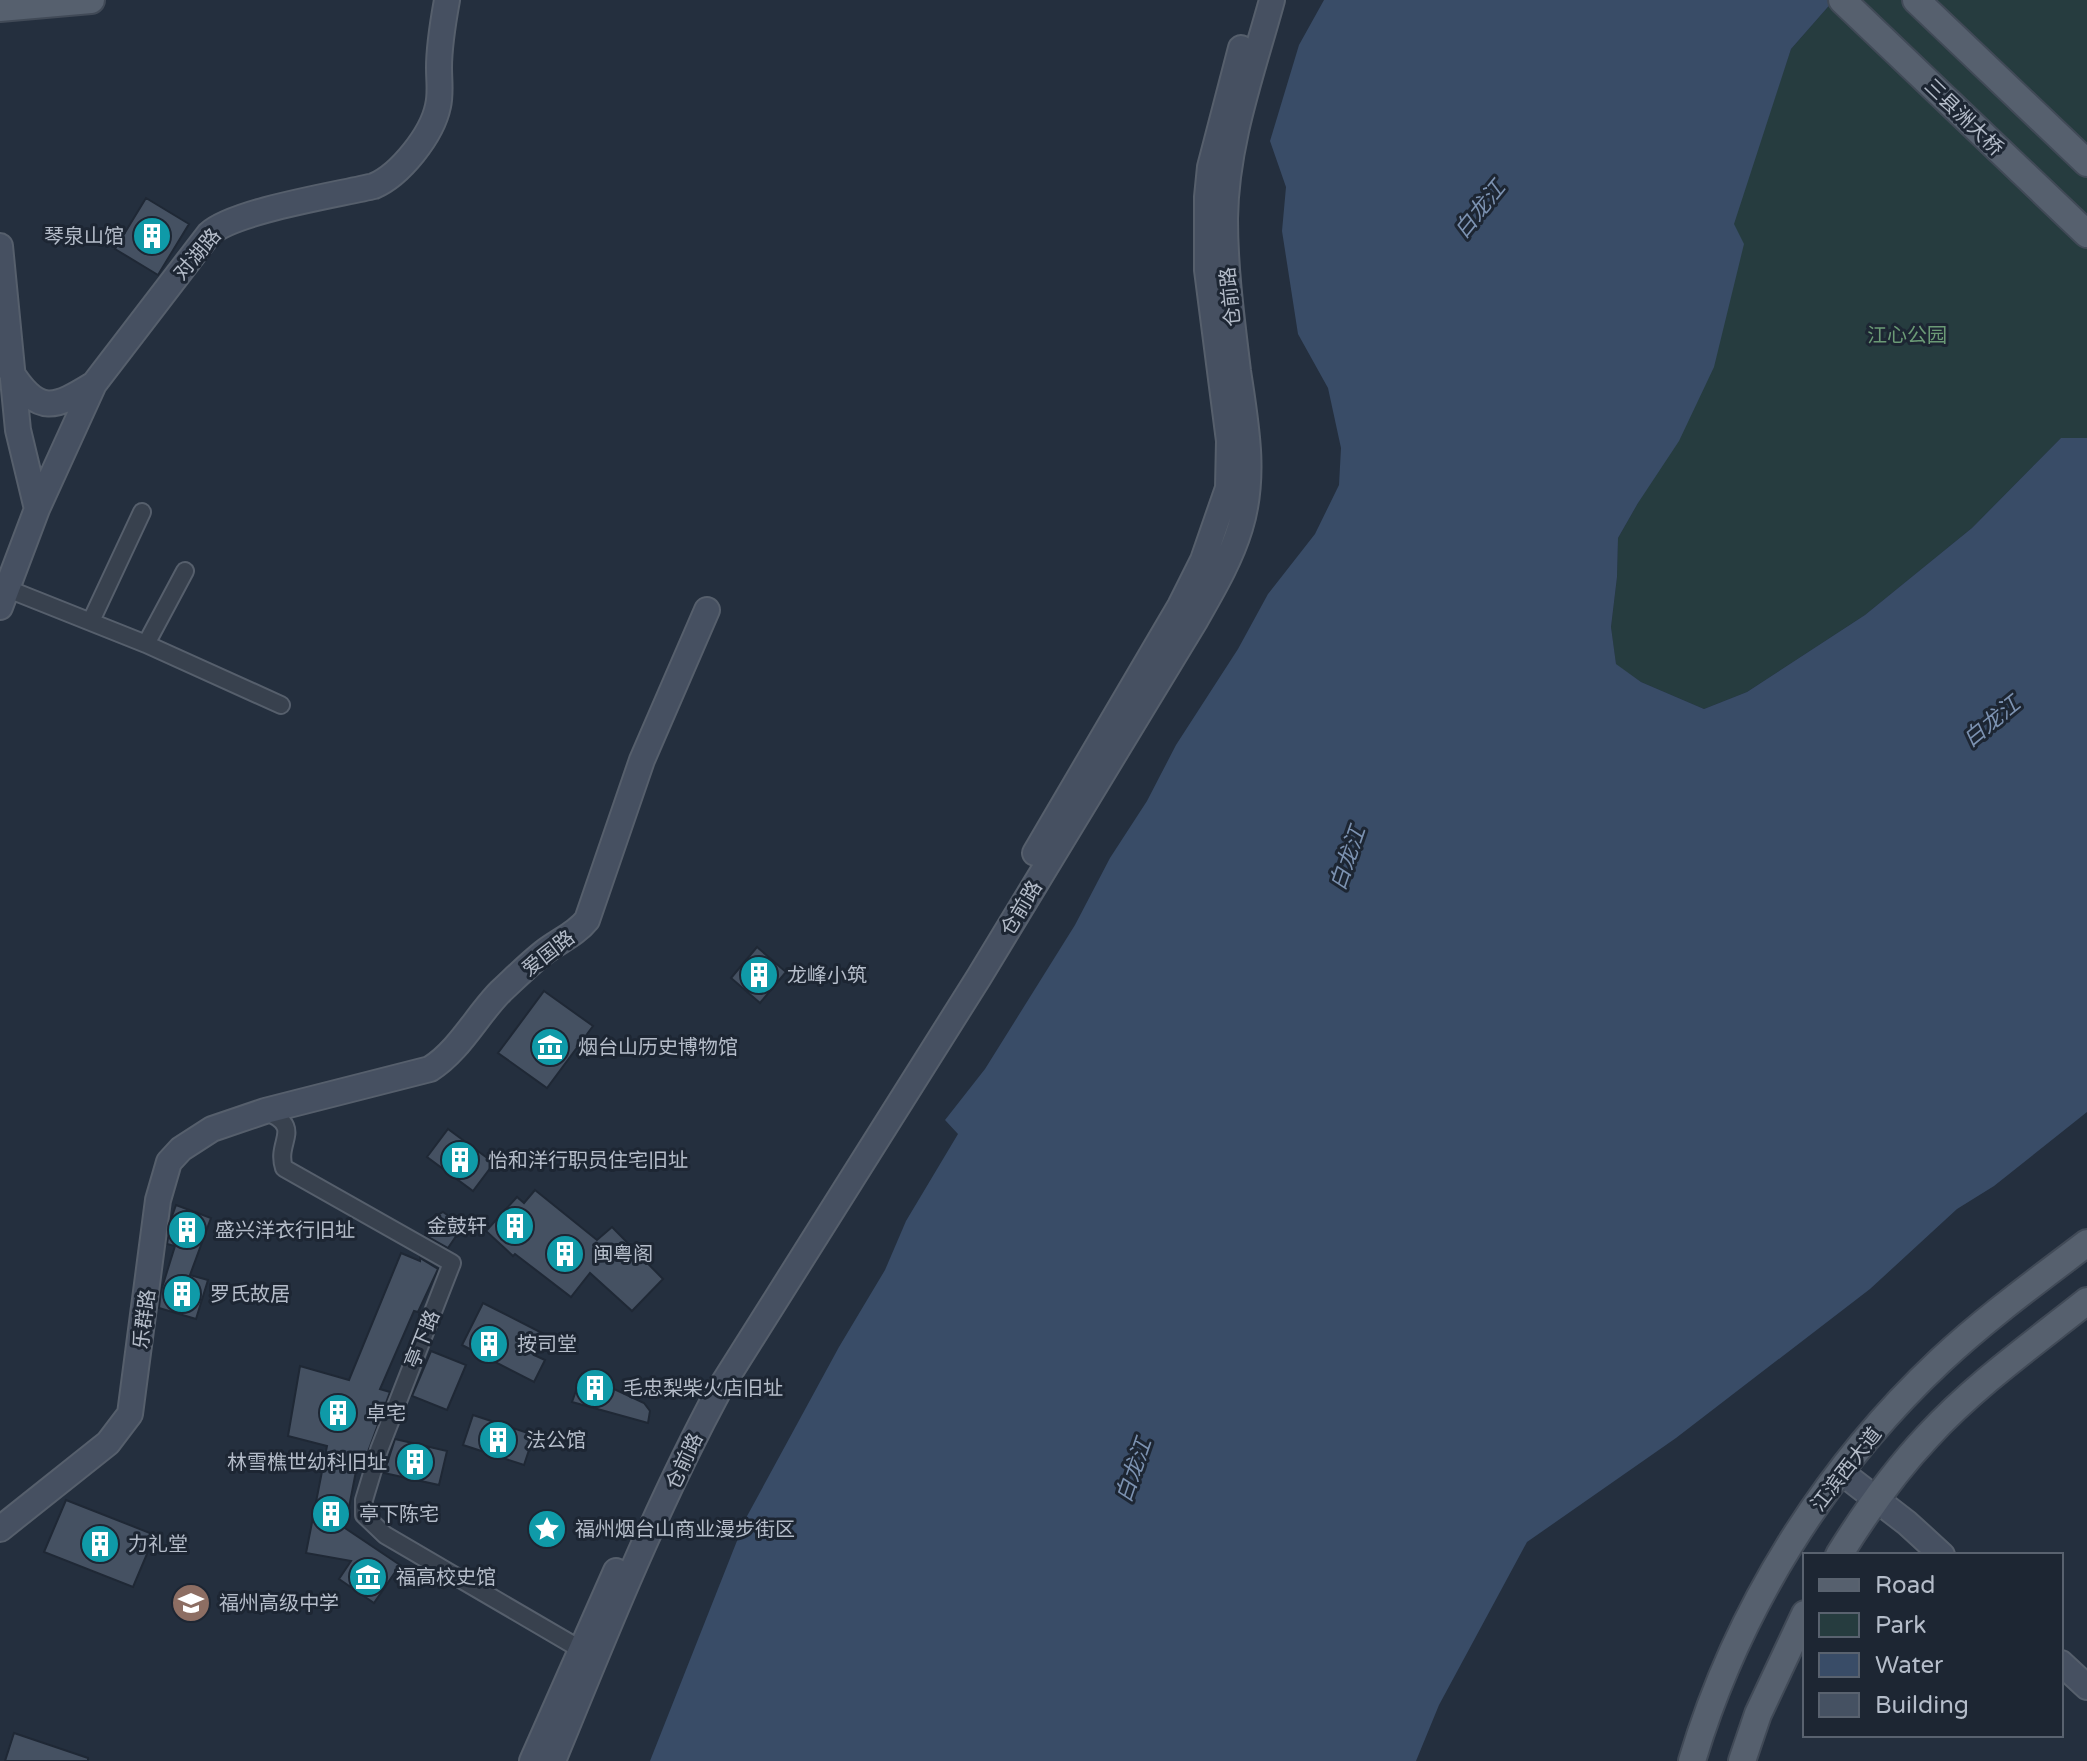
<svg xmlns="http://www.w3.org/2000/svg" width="2087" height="1761" font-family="'Varela Round','Noto Sans SC',sans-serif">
<rect width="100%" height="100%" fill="#242f3e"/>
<path fill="#263c3f" d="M1834,0H2087V438H2061L1972,528L1865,615L1747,692L1704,709L1641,682L1616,665L1611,627L1617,577L1618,538L1638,503L1791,49Z"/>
<path fill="#394c67" d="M1324,0H1834L1791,49L1734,224L1744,244L1714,367L1679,441L1638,503L1618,538L1617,577L1611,627L1616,664L1641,682L1704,709L1747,692L1865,615L1972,528L2061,438H2087V1112L1994,1186L1957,1209L1870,1289L1676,1438L1527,1542L1439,1705L1416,1761H650L746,1518L839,1347L885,1270L906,1221L958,1134L945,1120L985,1069L1075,925L1110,858L1147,801L1176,745L1238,649L1268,594L1315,534L1339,485L1341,448L1328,388L1298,334L1282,231L1286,187L1270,141L1299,45Z"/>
<path fill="#455162" stroke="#1f2835" stroke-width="2" d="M146,198L189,224L158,275L115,249Z
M757,947L786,972L760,1003L731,978Z
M544,991L593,1026L547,1088L498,1053Z
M448,1129L494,1163L473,1191L427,1157Z
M535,1190L597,1240L612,1227L663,1279L632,1311L590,1273L571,1297L515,1254L513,1256L486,1231L517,1197L524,1203Z
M176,1205L211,1218L190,1275L208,1280L196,1319L159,1308L161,1291L175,1246L167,1244L171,1219Z
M443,1212L463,1226L448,1248L425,1235L427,1221Z
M401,1253L420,1261V1258L438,1269L418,1312L414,1311L380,1389L390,1392L362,1468L357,1466L345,1528L400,1565L374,1603L339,1579L351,1561L306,1553L327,1446L288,1436L300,1366L349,1380Z
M483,1303L544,1334L534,1355L545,1360L534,1382L462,1345Z
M431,1351L466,1365L447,1410L412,1396Z
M582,1374L644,1403L650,1411L648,1423L572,1402Z
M473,1415L534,1435L524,1465L463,1445Z
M395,1439L447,1451L439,1485L384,1473Z
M66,1500L155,1535L133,1587L44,1552Z
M14,1733L88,1758V1761H5Z"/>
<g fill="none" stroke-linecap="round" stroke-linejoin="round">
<g stroke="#565f6c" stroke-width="20">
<path id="street" d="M8,589L146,644L281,705
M91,621L142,512
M146,644L185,571
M265,1111C305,1128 275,1141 284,1168L452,1263L379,1450L364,1500V1515L385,1535L580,1649"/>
</g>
<g stroke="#565f6c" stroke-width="28">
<path id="secondary" d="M0,246L18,430L37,509
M11,372C39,416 55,408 94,384
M0,607L37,509L94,384L209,234C234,211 336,195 374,186C400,175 432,135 438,106C441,93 439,81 439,68C439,45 443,22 447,0
M1035,853L1180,606L1203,560L1228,488L1229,441L1207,270V197L1210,167L1241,48
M1841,1472L1907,1523L1942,1555
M0,1529L108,1443L130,1414L158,1200L169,1162L181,1149L212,1129L265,1111L430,1069C459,1051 477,1015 501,991C515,978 528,965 543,953C558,941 575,935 587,920L642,760L707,610
M2061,1663L2087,1687
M532,1761L616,1571
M553,1761C604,1636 655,1509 719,1390L979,977L1195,621C1212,591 1230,561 1240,528C1256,476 1246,424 1238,371C1232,321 1225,270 1225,219C1226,143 1252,73 1272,0"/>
</g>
<g stroke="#414a57" stroke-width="30">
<path id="primary" d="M1842,0L2087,234
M1916,0L2087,163
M0,8L91,0
M1839,1555C1865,1513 1894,1472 1928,1436C1975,1385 2033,1344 2087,1301
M1692,1761C1737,1610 1825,1469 1940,1361C1986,1318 2037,1281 2087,1243
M1742,1761L1758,1714L1805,1614"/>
</g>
<use href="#street" stroke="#38414e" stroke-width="16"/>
<use href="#secondary" stroke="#465061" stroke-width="24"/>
<use href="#primary" stroke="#56606e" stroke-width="26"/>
</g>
<defs>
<g id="building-disc" transform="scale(2)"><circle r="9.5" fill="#0f9aa8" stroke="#1d2633"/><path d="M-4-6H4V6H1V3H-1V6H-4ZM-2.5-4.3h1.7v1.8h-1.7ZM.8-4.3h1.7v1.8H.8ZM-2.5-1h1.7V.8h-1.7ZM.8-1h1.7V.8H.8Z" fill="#fff"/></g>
<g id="museum-disc" transform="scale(2)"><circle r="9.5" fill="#0f9aa8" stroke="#1d2633"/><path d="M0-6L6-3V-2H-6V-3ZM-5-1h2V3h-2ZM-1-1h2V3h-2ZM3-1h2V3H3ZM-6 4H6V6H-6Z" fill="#fff"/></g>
<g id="sight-disc" transform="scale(2)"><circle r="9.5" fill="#0f9aa8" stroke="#1d2633"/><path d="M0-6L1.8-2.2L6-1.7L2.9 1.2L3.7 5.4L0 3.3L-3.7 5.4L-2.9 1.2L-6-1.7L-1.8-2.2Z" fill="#fff"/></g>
<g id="school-disc" transform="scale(2)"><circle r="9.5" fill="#8d6e63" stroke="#1d2633"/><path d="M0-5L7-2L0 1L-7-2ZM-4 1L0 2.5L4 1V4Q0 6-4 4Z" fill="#fff"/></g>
</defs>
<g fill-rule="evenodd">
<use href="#building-disc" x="152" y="236"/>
<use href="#building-disc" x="759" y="975"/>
<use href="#museum-disc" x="550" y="1047"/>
<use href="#building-disc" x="460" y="1160"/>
<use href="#building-disc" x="515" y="1226"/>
<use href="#building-disc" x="187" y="1230"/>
<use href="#building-disc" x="565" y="1254"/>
<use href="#building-disc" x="182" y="1294"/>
<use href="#building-disc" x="489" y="1344"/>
<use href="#building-disc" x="595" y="1388"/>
<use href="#building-disc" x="338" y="1413"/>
<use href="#building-disc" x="498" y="1440"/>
<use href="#building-disc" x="415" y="1462"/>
<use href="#building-disc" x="331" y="1514"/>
<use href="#sight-disc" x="547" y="1529"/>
<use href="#building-disc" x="100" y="1544"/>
<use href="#museum-disc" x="368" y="1577"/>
<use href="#school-disc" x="191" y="1603"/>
</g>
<g text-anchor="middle" stroke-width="6" stroke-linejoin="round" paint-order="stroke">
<g font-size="20" fill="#b4bcc9" stroke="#1d2633">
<text transform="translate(1964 117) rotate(44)" y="7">三县洲大桥</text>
<text transform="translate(197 254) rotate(-49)" y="7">对湖路</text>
<text transform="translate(1230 297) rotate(-96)" y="7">仓前路</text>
<text transform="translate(1021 908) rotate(-59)" y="7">仓前路</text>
<text transform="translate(548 953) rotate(-38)" y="7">爱国路</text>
<text transform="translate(144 1319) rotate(-83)" y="7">乐群路</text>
<text transform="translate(422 1339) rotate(-68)" y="7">亭下路</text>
<text transform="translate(684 1461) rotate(-65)" y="7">仓前路</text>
<text transform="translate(1846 1469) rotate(-52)" y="7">江滨西大道</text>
</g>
<g font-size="20" fill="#b4bcc9" stroke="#1d2633" text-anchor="start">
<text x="124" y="243" text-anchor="end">琴泉山馆</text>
<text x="787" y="982">龙峰小筑</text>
<text x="578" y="1054">烟台山历史博物馆</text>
<text x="488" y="1167">怡和洋行职员住宅旧址</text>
<text x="487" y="1233" text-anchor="end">金鼓轩</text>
<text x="215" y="1237">盛兴洋衣行旧址</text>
<text x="593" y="1261">闽粤阁</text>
<text x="210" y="1301">罗氏故居</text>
<text x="517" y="1351">按司堂</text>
<text x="623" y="1395">毛忠梨柴火店旧址</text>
<text x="366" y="1420">卓宅</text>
<text x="526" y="1447">法公馆</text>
<text x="387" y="1469" text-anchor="end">林雪樵世幼科旧址</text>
<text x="359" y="1521">亭下陈宅</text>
<text x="575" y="1536">福州烟台山商业漫步街区</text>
<text x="128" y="1551">力礼堂</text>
<text x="396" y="1584">福高校史馆</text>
<text x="219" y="1610">福州高级中学</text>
</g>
<g font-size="20" fill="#6b9a76" stroke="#1d2633">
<text x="1907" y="342">江心公园</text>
</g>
<g font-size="22" font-style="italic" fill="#7c92b1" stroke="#1d2633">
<text transform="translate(1479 209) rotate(-51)" y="8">白龙江</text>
<text transform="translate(1991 721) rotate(-39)" y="8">白龙江</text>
<text transform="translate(1347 858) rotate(-71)" y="8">白龙江</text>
<text transform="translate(1133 1470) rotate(-71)" y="8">白龙江</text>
</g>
</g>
<rect x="1803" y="1553" width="260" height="184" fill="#1d2633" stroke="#59626f" stroke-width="2"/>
<rect x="1819" y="1579" width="40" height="12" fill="#56606e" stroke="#59626f" stroke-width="2"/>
<text x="1875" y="1593" font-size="24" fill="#b4bcc9">Road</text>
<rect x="1819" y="1613" width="40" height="24" fill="#263c3f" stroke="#59626f" stroke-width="2"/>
<text x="1875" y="1633" font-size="24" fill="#b4bcc9">Park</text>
<rect x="1819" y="1653" width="40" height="24" fill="#394c67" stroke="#59626f" stroke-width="2"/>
<text x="1875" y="1673" font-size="24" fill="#b4bcc9">Water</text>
<rect x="1819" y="1693" width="40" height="24" fill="#455162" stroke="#59626f" stroke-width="2"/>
<text x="1875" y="1713" font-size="24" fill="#b4bcc9">Building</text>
</svg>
